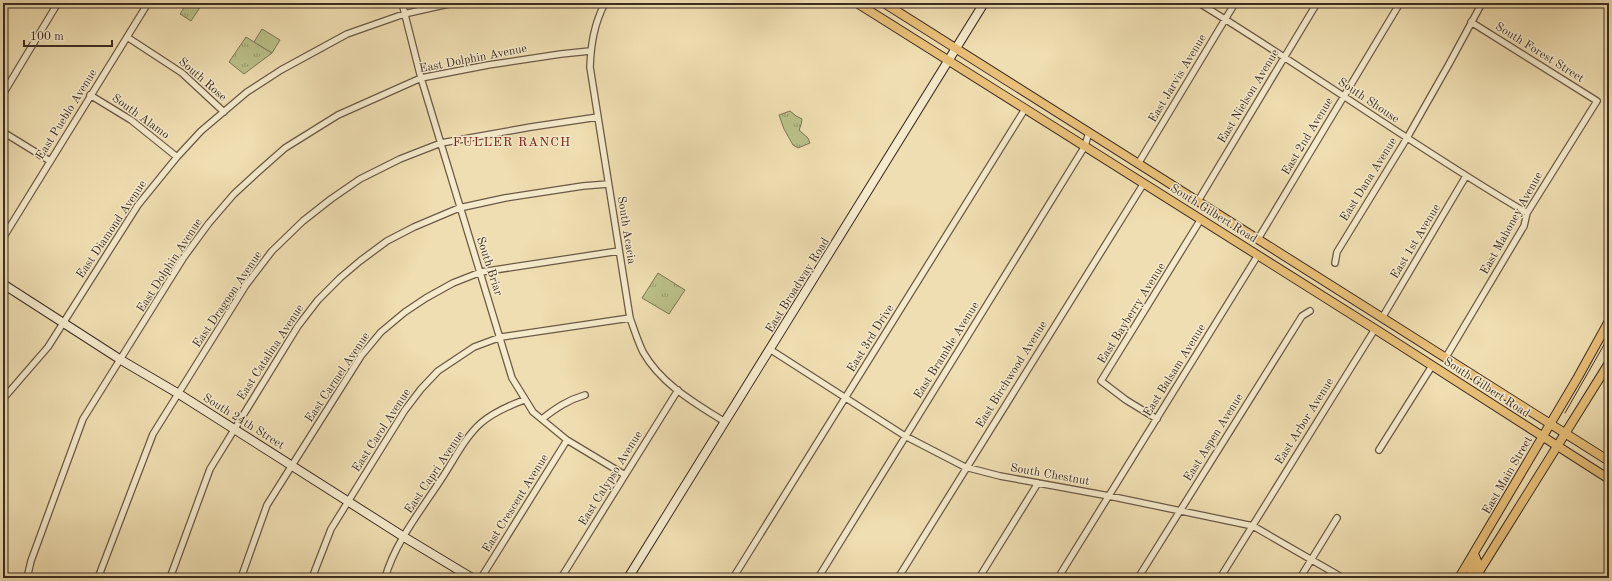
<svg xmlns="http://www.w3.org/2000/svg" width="1612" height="581" font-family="'Old Standard TT',serif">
<defs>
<pattern id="grass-tufts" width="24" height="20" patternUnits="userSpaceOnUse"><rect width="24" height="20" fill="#bbc18a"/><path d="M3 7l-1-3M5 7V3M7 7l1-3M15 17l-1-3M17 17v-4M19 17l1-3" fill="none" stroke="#999d70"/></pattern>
</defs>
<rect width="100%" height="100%" fill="#efdeb1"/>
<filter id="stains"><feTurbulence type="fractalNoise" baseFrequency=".005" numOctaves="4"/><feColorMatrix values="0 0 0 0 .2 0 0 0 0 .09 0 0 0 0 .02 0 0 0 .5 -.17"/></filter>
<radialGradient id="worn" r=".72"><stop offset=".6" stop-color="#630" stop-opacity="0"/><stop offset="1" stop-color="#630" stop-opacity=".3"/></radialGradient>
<path fill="url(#grass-tufts)" stroke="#7c7756" d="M187,3H203L191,21L180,14Z
M246,37L272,53L244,74L229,62Z
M790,111L796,116L802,119L801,125L799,130L808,138L810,143L798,148L793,145L784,129L779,115Z
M658,273L685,290L669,314L642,298Z"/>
<path fill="#bbc18a" stroke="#7c7756" d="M262,29L280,40L272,53L254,42Z"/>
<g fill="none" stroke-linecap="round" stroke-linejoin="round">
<g stroke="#6a5945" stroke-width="8">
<path id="street" d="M402,3L421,78L512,378L533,412L567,440L625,475
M605,3C594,24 591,44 590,67L630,318C634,329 638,342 643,352C661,384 695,403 725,422
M1199,3C1310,71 1415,147 1527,213
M127,37L182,73L224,112
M3,94L56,6L54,3
M90,95L131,120L177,157
M3,132L50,161
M1138,164L1235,3
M1198,201L1317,3
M3,238L148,3
M1258,239L1400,3
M1335,263L1337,252L1407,138L1449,64L1482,3
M1382,318L1466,176
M771,350L905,436L965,467L1000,476L1109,496L1253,526L1343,578
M1446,357L1524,226L1527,213L1597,101L1471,22
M3,399L48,347L138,205L177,157L201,131L247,92L281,70L347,34L404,14L453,3
M542,419C556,408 568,400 585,395
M1157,419L1126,400L1101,381L1201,219
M1379,450L1432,366
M27,578L31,561L83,419L184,257L209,223L234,194L259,171L285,148L338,115L421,78L488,65L561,54L590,51
M98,578L153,434L246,285L272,251L303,221L331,199L360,179L400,159L441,143L531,127L598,117
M170,578L210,469L298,326L318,300L340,278L360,261L387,241L414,227L459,208L505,198L583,186L608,184
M241,578L267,505L361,356L381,332L405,312L426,298L453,283L481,272L619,251
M312,578L331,529L405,410L421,389L438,371L474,347L501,337L630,318
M385,578C395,542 422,509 442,478C454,460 465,437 481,423C494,412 508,406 524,400
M481,578L567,440
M561,578L678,390
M733,578L1025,109
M818,578L1085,146L1089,132
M898,578L1144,183
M979,578L1038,483
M1060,578L1061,573L1258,255
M1138,578L1302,316L1310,311
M1220,578L1375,329
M1300,578L1337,518"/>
</g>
<g stroke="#3d2d21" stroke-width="10">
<path id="secondary" d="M3,284L121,360L179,394L404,537L472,578
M628,578L984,3"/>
</g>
<g stroke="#3d2d21" stroke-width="10">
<path id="primary" d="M857,3L1375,329L1609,479
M884,3L1609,461
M1459,578L1578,377L1609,321
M1469,578L1477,561L1474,554
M1475,578L1609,363"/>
</g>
<use href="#street" stroke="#f5eacc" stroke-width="5.5"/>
<use href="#secondary" stroke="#f5eacc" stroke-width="8"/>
<use href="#primary" stroke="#e8bf78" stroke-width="8"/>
<path stroke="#3d2d21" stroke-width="1" d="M1565,413L1609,336"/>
</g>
<g text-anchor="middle" stroke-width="3" stroke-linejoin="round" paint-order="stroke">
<g font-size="12" fill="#3d2d21" stroke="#f5eacc">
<text transform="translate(1540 52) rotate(32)" y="4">South Forest Street</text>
<text transform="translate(473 58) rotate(-11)" y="4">East Dolphin Avenue</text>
<text transform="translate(1177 78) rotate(-59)" y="4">East Jarvis Avenue</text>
<text transform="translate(203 79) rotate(41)" y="4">South Rose</text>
<text transform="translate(1248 96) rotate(-59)" y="4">East Nielson Avenue</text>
<text transform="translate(1369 100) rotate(34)" y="4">South Shouse</text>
<text transform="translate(66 114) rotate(-58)" y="4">East Pueblo Avenue</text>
<text transform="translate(141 116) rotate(36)" y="4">South Alamo</text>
<text transform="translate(1307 136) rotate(-59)" y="4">East 2nd Avenue</text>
<text transform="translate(1368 179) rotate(-58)" y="4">East Dana Avenue</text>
<text transform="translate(1214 213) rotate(32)" y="4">South Gilbert Road</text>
<text transform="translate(1511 223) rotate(-61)" y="4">East Mahoney Avenue</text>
<text transform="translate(111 229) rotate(-56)" y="4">East Diamond Avenue</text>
<text transform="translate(627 230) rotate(81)" y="4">South Acacia</text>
<text transform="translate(1415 241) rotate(-59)" y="4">East 1st Avenue</text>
<text transform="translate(169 265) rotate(-57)" y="4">East Dolphin Avenue</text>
<text transform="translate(490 266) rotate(72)" y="4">South Briar</text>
<text transform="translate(797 285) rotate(-58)" y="4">East Broadway Road</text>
<text transform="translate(227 299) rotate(-56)" y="4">East Dragoon Avenue</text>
<text transform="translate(1131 313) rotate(-58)" y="4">East Bayberry Avenue</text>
<text transform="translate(870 338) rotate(-58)" y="4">East 3rd Drive</text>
<text transform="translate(946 350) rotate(-58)" y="4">East Bramble Avenue</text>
<text transform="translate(270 352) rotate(-57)" y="4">East Catalina Avenue</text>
<text transform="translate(1174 370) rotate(-58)" y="4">East Balsam Avenue</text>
<text transform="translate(1011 374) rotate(-58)" y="4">East Birchwood Avenue</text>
<text transform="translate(337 377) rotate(-56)" y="4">East Carmel Avenue</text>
<text transform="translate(1487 387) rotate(33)" y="4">South Gilbert Road</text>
<text transform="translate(244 421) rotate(32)" y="4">South 24th Street</text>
<text transform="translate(1304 421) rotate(-58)" y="4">East Arbor Avenue</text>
<text transform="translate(381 430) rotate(-57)" y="4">East Carol Avenue</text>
<text transform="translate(1213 437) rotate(-58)" y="4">East Aspen Avenue</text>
<text transform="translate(434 472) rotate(-56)" y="4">East Capri Avenue</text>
<text transform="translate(1050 474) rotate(10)" y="4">South Chestnut</text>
<text transform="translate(1507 475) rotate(-60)" y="4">East Main Street</text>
<text transform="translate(610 478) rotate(-58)" y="4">East Calypso Avenue</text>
<text transform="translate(515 503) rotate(-58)" y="4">East Crescent Avenue</text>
</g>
<g font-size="13" letter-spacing="1" fill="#7a1f14" stroke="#f5eacc">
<text x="512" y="146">FULLER RANCH</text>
</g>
</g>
<rect width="1612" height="581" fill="none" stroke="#efdeb1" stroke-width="16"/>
<rect x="4" y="4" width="1604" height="573" fill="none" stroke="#3d2d21" stroke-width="2"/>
<rect x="8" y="8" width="1596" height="565" fill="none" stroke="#3d2d21"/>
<path d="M24 40v6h88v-6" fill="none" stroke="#3d2d21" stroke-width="2"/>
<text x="30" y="40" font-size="12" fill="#3d2d21" stroke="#f5eacc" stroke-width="3" paint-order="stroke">100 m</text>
<rect width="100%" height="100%" filter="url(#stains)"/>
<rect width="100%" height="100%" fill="url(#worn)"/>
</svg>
